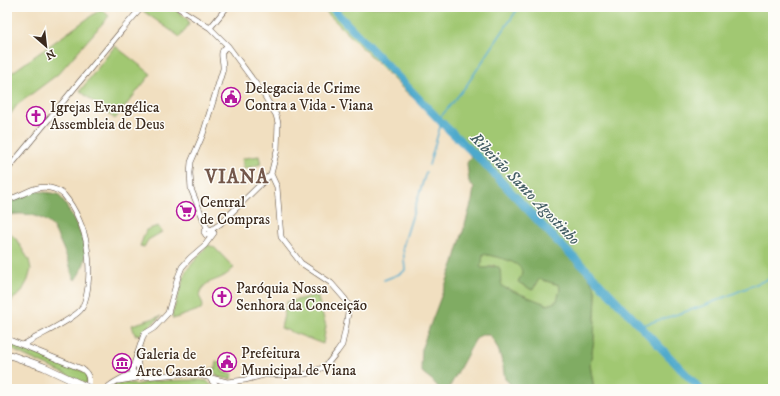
<svg xmlns="http://www.w3.org/2000/svg" width="780" height="396" font-family="'IM FELL DW Pica',serif">
<rect width="100%" height="100%" fill="#fdfcf7"/>
<filter id="ink" filterUnits="userSpaceOnUse"><feTurbulence type="fractalNoise" baseFrequency=".025" numOctaves="2"/><feDisplacementMap in="SourceGraphic" scale="8" xChannelSelector="R" yChannelSelector="G"/><feConvolveMatrix kernelMatrix="1 2 1 2 8 2 1 2 1" color-interpolation-filters="sRGB"/></filter>
<filter id="wash" filterUnits="userSpaceOnUse"><feTurbulence type="fractalNoise" baseFrequency=".012" numOctaves="4" result="noise"/><feDisplacementMap in="SourceGraphic" scale="16" xChannelSelector="R" yChannelSelector="G"/><feGaussianBlur stdDeviation="0.9" result="paint"/><feColorMatrix in="noise" values="0 0 0 0 0 0 0 0 0 0 0 0 0 0 0 0 0 1.4 0 .05"/><feComposite in="paint" operator="in"/></filter>
<g filter="url(#wash)">
<rect width="100%" height="100%" fill="#f1dfc0"/>
<path fill="#a1c872" stroke="#6e7948" d="M146,7H171L187,18L189,24L180,37L143,11Z
M321,7H773V389H594L590,365L594,339L596,294L571,255L439,121L403,89Z
M101,9L109,16L58,74L17,105L7,119V76Z
M115,46L151,74L115,119L80,91Z
M259,156L261,164L244,169L242,159L245,158Z
M158,226L162,232L148,240L144,247L140,246L146,230Z
M7,230L16,239L29,260L31,269L28,280L21,293L13,299L7,307Z
M208,245L214,247L234,268C231,270 228,274 224,276C212,283 204,280 199,296L203,304L201,309L173,319L172,315L186,271Z
M483,254C492,256 523,260 522,273C522,276 519,279 518,282L532,290L537,284L538,280L540,279L559,285L560,289L557,301L548,305L502,287L500,282V270L494,265L484,269L479,267L482,263Z
M317,295L326,326L323,344L281,328L287,302Z
M161,316L141,334L135,335L132,325Z
M14,344L87,373V384L15,351L12,348Z
M216,361L224,363L222,372L233,374L231,379L217,377V374L211,372V368L215,369Z
M198,380L207,381L215,389H108L116,384L125,382L136,385L151,381Z"/>
<path fill="#80ac64" stroke="#5e6b41" fill-rule="evenodd" d="M466,148L583,268L594,285L596,294L594,339L590,365L594,389H515L505,379C502,361 501,351 490,335H481L475,340L449,388L440,389L432,380L423,373L421,369L422,347L454,262L472,201L474,188L469,182L467,163L471,157ZM483,254C492,256 523,261 522,273C522,276 519,279 518,282L532,290C536,287 536,281 540,279L559,285L560,289L557,301L548,305L503,287C499,281 502,274 499,267C492,265 487,270 480,267L482,263Z
M35,191L58,194C67,205 87,241 86,255C85,264 80,273 75,280C71,275 72,272 70,266C69,261 55,230 53,227C42,215 21,211 7,216V201Z"/>
<g fill="none" stroke-linecap="round" stroke-linejoin="round">
<path stroke="#4ea9cc" stroke-width="1.5" d="M429,165L440,127L439,119L466,86L519,7
M384,280L402,273L405,270L403,246L426,172
M640,326L706,305L773,277
M7,385L9,389"/>
<path stroke="#4ea9cc" stroke-width="8" d="M331,7L446,127L482,161L558,242L589,272L700,389"/>
</g>
</g>
<g filter="url(#ink)">
<g fill="none" stroke-linecap="round" stroke-linejoin="round">
<g stroke="#564536" stroke-width="6">
<path id="secondary" d="M177,7L210,28L228,46L264,95L276,115L278,123L277,150L271,174L220,224L211,230L210,234L206,235L204,232L207,228L211,230
M210,28L227,7
M7,170L122,30L142,7
M7,200C21,197 35,184 50,188C55,189 61,192 64,195C75,208 85,230 87,247C90,263 90,293 82,308C77,318 35,337 23,345
M207,228L191,189L190,173L191,162L203,134L223,69C224,59 217,52 228,46
M7,339L82,369C90,374 90,381 87,389
M137,357L139,372
M134,373L132,370L144,334L154,328L168,313L178,277L182,267L190,258L205,245L214,233
M139,376L143,377L192,373L227,382L245,380L264,375L306,374L322,368L328,363L337,352L342,345L346,326L349,306L345,299L331,283L301,263L281,237L277,187L271,174
M211,380L220,389
M119,381L143,377
M106,389C110,384 128,374 134,374
M227,389L236,382"/>
</g>
<g stroke="#564536" stroke-width="8">
<path id="highway" d="M7,354L44,367L80,384"/>
</g>
<use href="#secondary" stroke="#fff" stroke-width="5"/>
<use href="#highway" stroke="#fff" stroke-width="7"/>
<g stroke="#564536" stroke-width="8" stroke-linecap="butt">
<path id="highway-bridge" d="M80,384L90,389"/>
</g>
<use href="#highway-bridge" stroke="#fff" stroke-width="7"/>
</g>
</g>
<defs>
<g id="civic-ring" transform="scale(1)"><circle r="9.5" fill="#fdfcf7" stroke="#b5179e" stroke-width="1.5"/><path d="M-.6-6.5H3V-4.5H.6V-3L4-1V1h2V6H-6V1h2V-1L-.6-3ZM-1.2 2.5V6h2.4V2.5Z" fill="#b5179e"/></g>
<g id="church-ring" transform="scale(1)"><circle r="9.5" fill="#fdfcf7" stroke="#b5179e" stroke-width="1.5"/><path d="M-1.2-6h2.4v3.5h3.3v2.4h-3.3V6h-2.4V-.1h-3.3v-2.4h3.3Z" fill="#b5179e"/></g>
<g id="supermarket-ring" transform="scale(1)"><circle r="9.5" fill="#fdfcf7" stroke="#b5179e" stroke-width="1.5"/><path d="M-6-5.5h2.5l.6 2H6L4.5 2H-2.5L-4.4-4H-6ZM-1.5 3.2a1.3 1.3 0 1 0 .1 0ZM3 3.2a1.3 1.3 0 1 0 .1 0Z" fill="#b5179e"/></g>
<g id="museum-ring" transform="scale(1)"><circle r="9.5" fill="#fdfcf7" stroke="#b5179e" stroke-width="1.5"/><path d="M0-6L6-3V-2H-6V-3ZM-5-1h2V3h-2ZM-1-1h2V3h-2ZM3-1h2V3H3ZM-6 4H6V6H-6Z" fill="#b5179e"/></g>
</defs>
<g fill-rule="evenodd">
<use href="#civic-ring" x="231" y="97"/>
<use href="#church-ring" x="36" y="116"/>
<use href="#supermarket-ring" x="186" y="211"/>
<use href="#church-ring" x="222" y="297"/>
<use href="#civic-ring" x="227" y="362"/>
<use href="#museum-ring" x="122" y="363"/>
</g>
<g text-anchor="middle" stroke-width="3" stroke-linejoin="round" paint-order="stroke">
<g font-size="15" fill="#3b2a1e" stroke="#fdfcf7" text-anchor="start">
<text x="245" y="93">Delegacia de Crime<tspan x="245" dy="17">Contra a Vida - Viana</tspan></text>
<text x="50" y="112">Igrejas Evangélica<tspan x="50" dy="17">Assembleia de Deus</tspan></text>
<text x="200" y="207">Central<tspan x="200" dy="17">de Compras</tspan></text>
<text x="236" y="293">Paróquia Nossa<tspan x="236" dy="17">Senhora da Conceição</tspan></text>
<text x="241" y="358">Prefeitura<tspan x="241" dy="17">Municipal de Viana</tspan></text>
<text x="136" y="359">Galeria de<tspan x="136" dy="17">Arte Casarão</tspan></text>
</g>
<g font-size="16" font-style="italic" fill="#435d64" stroke="#fdfcf7">
<text transform="translate(526 188) rotate(46)" y="6">Ribeirão Santo Agostinho</text>
</g>
<g font-size="19" font-weight="bold" letter-spacing="1" fill="#73574a" stroke="#fdfcf7">
<text x="237" y="183">VIANA</text>
</g>
</g>
<rect width="780" height="396" fill="none" stroke="#fdfcf7" stroke-width="24"/>
<g transform="translate(46 46) rotate(152)" stroke="#fdfcf7" stroke-width="3" paint-order="stroke">
<path d="M0-3L7 15L0 10L-7 15Z" fill="#3b2a1e"/>
<text y="-6" font-size="11" font-weight="bold" text-anchor="middle" fill="#3b2a1e">N</text>
</g>
</svg>
